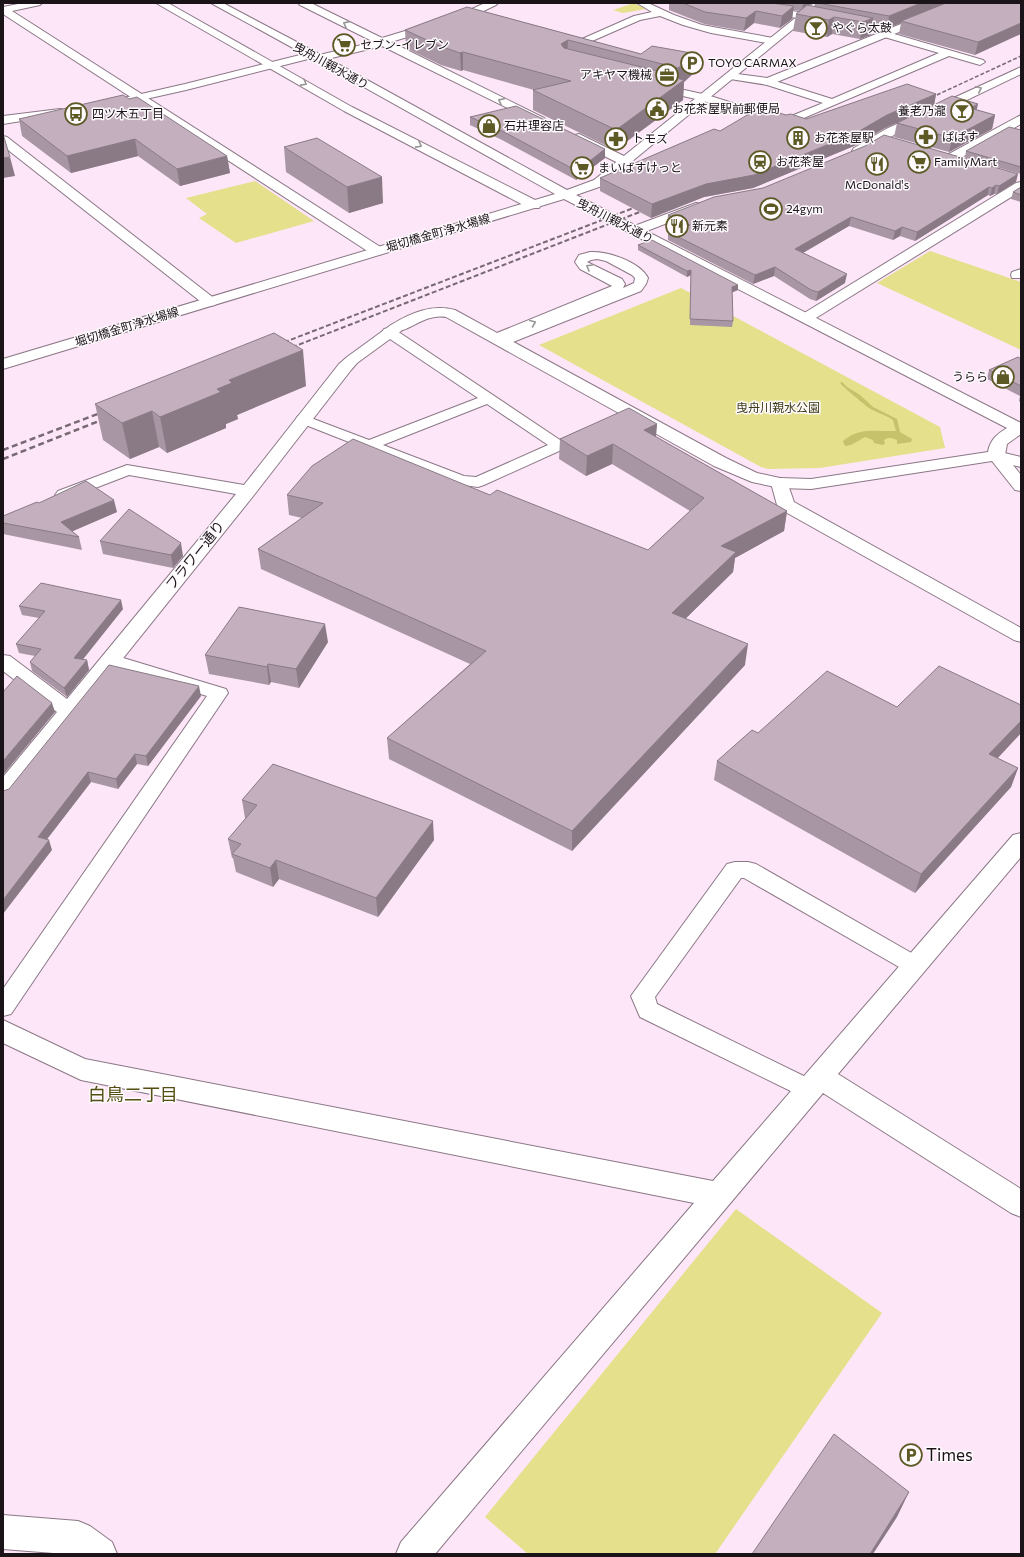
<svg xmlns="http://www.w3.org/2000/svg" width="1024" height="1557" font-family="Commissioner,'Noto Sans JP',sans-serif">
<rect width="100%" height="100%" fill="#fde6f7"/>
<path fill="#e4e08c" d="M634,3L646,9L623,13L613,10Z
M255,181L314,221L236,243L199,218L207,214L186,198Z
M930,251L1021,282V350L877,283Z
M681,288L940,427L945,448L820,468L768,469L761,467L539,345Z
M736,1209L882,1313L715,1554H528L485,1517Z"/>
<path fill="#c6c16b" d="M842,382L847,387L860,395L873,407L897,419L900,432L912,439L911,442L897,444V440C892,438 889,437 884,440L885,443L883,445L874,443L873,440L865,437L851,445L845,446L843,441C860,426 876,432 896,431L893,420C886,415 877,413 869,408C865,405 842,386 840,383Z"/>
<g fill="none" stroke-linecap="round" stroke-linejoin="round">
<g stroke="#8b7786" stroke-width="2">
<path id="lane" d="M637,3H648L674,15L702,25L773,38L778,41L773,44L711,33L683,25L660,16L640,20L583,45L558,39L556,37L561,34L582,39L634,16L652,12Z
M732,3H746L804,13L809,16L804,19L758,12L733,5Z
M884,31L983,60L985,62L980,65L949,56L785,126L700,100L653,89L652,87L657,84L707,95L784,119L823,103L764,84L763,82L764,80H772L832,99L939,53L881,36L879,34L881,32Z
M590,252C608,251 640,262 648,278L646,284L641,291L508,344C502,345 494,343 490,338L492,335L612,286L580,269L575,262L579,255ZM597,259L606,261L632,275L635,278L634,283L623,288L625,284L622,279L587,262L591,260Z
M1021,269V278H1012L1011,275L1012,272Z
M389,328L394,329L560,440L580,431L585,429L590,431L593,434L590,437L484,485L478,487L456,484L298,422L296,419L298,416L303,415L369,440L478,398L384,335L382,332L384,329ZM487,404L548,445L476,477L464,476L383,445Z
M110,654L226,689L228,693L11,1014L3,1016V989L207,696L104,664L101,660L104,656Z
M735,862H748L756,864L922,959L925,965L922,971L914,974L906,971L744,878H741L655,997L657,1004L818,1083L821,1090L818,1097L809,1100L640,1017L631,996L727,864Z"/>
</g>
<g stroke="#8b7786" stroke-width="2">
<path id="street" d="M23,3H42L40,5L12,11L382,248L384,251L382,254L377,255L372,254L3,14V7Z
M156,3H168L352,107L539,202L541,205L539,208H529L344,111Z
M298,3H311L382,38L461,14L485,3H498L496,5L469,18L391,42L544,118L546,120L544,122H536L382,46L319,61L315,60L314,58L315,56L374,42L300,5Z
M953,3H967L965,5L772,84L768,85L730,79L724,76L730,73L767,78Z
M1021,67V74L894,135L862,154H854L852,151L854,148L886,129Z
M1021,115V124L955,161H947L945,158L947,155Z
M579,134L628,158L630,161L628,164H620L575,141L573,138L575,135Z
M3,136L7,137L215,299L217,302L215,305L210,306L205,305L3,146Z
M1021,182V191L811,321L806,322L801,321L799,318L801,315L1016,183Z
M696,203L701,204L703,207L701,210L639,234H629L627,231L629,228Z
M396,324L401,325L403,328L401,331L357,363L351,370L254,495L11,798L3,800V777L57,712L3,671V655L10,656L67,699L236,494L129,475L64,500L58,499L55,495L58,491L127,465L244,485L339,364L347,357L391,325Z
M996,451L1021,457V467L990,460L988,456L990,452Z
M780,478L786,479L794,502L1021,628V642L1014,640L780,509L777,505L771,483L774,479Z
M1021,833V857L838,1074L1021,1189V1217L1011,1213L823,1093L435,1554H396L401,1542L694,1203L81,1080L3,1043V1020L85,1059L713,1181L1013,835Z
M3,1515L78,1521L90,1526L112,1542L117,1554H66L3,1549Z"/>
</g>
<g stroke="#8b7786" stroke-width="2">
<path id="secondary" d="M211,3H223L329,59L567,190L594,180L814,3H825L602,186L576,195L1021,423V434L1007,444L1005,455L1021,475V491L1015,490L992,461L811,489L780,488L752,482L714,466L446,317C423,313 407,335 391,331L389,328L391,325C411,313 431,304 455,310L726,458L757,473L780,478L811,479L988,452C990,440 997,434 1007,428L564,199L3,369V359L555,194L312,58L186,90L110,107L106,106L104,104L106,102L185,84L304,54Z
M60,109L64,110L66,112L64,114L3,124V116Z"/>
</g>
<use href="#lane" fill="#fff" fill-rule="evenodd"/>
<use href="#street" fill="#fff" fill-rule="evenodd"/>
<use href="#secondary" fill="#fff" fill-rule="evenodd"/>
<path stroke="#786a74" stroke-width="1.5" stroke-dasharray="4 2" stroke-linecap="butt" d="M926,100L1021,56"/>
<path stroke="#786a74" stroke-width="2" stroke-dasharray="5 2.5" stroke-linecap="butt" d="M277,345L636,207
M285,350L650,208"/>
<path stroke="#786a74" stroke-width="2.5" stroke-dasharray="6 3.5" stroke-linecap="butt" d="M3,450L108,410
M3,459L109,417"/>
</g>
<path fill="#a996a4" d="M669,3H812L808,6L814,7L815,3H1021L975,55L899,34L901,23L887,28L872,26L871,35L860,39L832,34L827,37L793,31L796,14L800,11L793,10L792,19L780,28L754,23L744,31L704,24L669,10Z
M467,7L641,54H697L695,72L684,82L683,100L615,150L533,110V90H534L463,70L461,71L441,65L406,48L405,30Z
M936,94L934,105L976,110L995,115L992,129L949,152L894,137L897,123L903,120L885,128L854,146L753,188L704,197L651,218L600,191V178L720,131L786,115L806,119Z
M129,99L227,156L230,173L180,186L138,156L71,173L22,136L19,119Z
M470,117L605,149V158L576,180L502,140L470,125Z
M1021,130V174L965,158L966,151Z
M284,147L383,203L349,213L286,172Z
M1016,182L997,194H994L990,196L988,195L915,241L900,236L893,240L849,226L803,253L845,283L816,301L810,299L774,276L753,284L668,240V232L678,229L667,224L668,215Z
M1021,187V202L1011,199L1013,192Z
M638,245L738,285V290L732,292L733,321L732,327L690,325L691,275L687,277L638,250Z
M1021,359V403L1019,401L1020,396L987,379L989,370Z
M306,386L237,415L238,419L226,424V428L167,453L159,447L130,459L103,440L95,404Z
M657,424L656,437L787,511L784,531L735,558L733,572L685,619L745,665L572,851L389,759L387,738L470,664L261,569L258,549L302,518L289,515L287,495H490L648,550L690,511L612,464L586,476L559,459L560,439Z
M39,503L117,512L72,531L79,537L82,550L3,534V516Z
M100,541L183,556L173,568L103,554Z
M19,606L123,609L82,659L87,660L89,670L67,697L32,671L30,662L35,656L19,653L16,644L39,618L22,615Z
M328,642L299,688L271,682L269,685L209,674L205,655Z
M201,696L148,766L137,764L118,789L91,782L47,839L52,850L9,789Z
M1021,705V733L997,758L1018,768L1011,787L915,893L714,780L717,761L758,733L897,707Z
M242,800L434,840L378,917L279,879L273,887L236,872L233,858H232L228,839L246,819L245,818Z"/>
<path fill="#897a86" d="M803,3H812L802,11Z
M921,3H949L901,21V23L887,28L889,16Z
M794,6L792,19L780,28L782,16Z
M756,11L754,23L744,31L746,18Z
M834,17L832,34L827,37L829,20Z
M873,18L871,35L860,39L863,22Z
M1021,23V34L975,55L978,42Z
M568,40L567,59L561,44Z
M463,52V70L461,71L460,53Z
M697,54L695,72L684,82L683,100L615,150L616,130L670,74L669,91L677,85L678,68Z
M936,94L934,106L885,128L854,146L753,188L704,197L651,218L652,204L706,184L887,115Z
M978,104L975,118L970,108Z
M995,115L992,129L949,152L952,138Z
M135,139L138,156L71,173L67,156Z
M605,149V158L576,180L577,171Z
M227,156L230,173L180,186L177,169Z
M10,157L15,176L3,178V158Z
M1018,174L1016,182L997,194L999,186Z
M382,177L383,203L349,213L347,187Z
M996,185L994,194L990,196L992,188Z
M989,187L988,195L915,241L917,232Z
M851,217L849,226L794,258L795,249Z
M902,227L900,236L893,240L895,231Z
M775,267L774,276L753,284L755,275Z
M691,270V275L687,277V271Z
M847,274L845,283L816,301L818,292Z
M738,285V290L731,293L732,287Z
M303,350L306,386L237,415L238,419L226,424V428L167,453L160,417L217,389L229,380Z
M152,411L159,447L130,459L122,423Z
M657,424L655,443L644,430Z
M613,444L612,464L586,476L587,456Z
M114,500L117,512L64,535L61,522Z
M787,511L784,531L735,558L733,572L670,634L672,613L721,546Z
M181,543L183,556L173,568L171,555Z
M121,600L123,609L77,667L74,658Z
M325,624L328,642L299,688L296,669Z
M748,644L745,665L572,851V831Z
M87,660L89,670L67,697L64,688Z
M268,664L271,682L269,685L267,667Z
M199,686L201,696L148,766L146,756Z
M52,703L55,712L3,775V761Z
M1021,721V733L984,773L989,754Z
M135,754L137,764L118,789L116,779Z
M1018,768L1011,787L915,893L921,874Z
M88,772L91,782L41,847L38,837Z
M433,821L434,840L378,917L376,898Z
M49,840L52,850L3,914V900Z
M276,860L279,879L273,887L270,868Z
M909,1492L897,1517L873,1554H870Z"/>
<path fill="#c4afbf" stroke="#897a86" d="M683,3H771L794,6L782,16L756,11L746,18L705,12Z
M818,3H921L889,16Z
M946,3H1021V23L978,42L901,21Z
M807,5L873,18L863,22L834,17L829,20L796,14Z
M467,7L641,54L652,46L697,54L678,68L568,40L561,44L564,48L670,74L668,76L684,80L616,130L533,90L571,81L463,52L460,53L440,46L405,30Z
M907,84L936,94L887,115L856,133L754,175L706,184L652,204L600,178L714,129L720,131L749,114L762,108L786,115L791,114L806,119Z
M123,95L129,99L137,97L227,156L177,169L135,139L67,156L19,119Z
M952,96L978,104L970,108L995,115L952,138L897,123Z
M516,106L605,149L577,171L502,131L470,117Z
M1009,127L1021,130V167L966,151Z
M3,134L10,157L3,158Z
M884,135L1018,174L999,186L996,185L992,188L989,187L917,232L902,227L895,231L851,217L795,249L847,274L818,292L811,290L775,267L755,275L668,232L690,225L668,215L714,197L763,188L865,146Z
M317,138L382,177L347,187L284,147Z
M1021,187V195L1013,192Z
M652,240L738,285L732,287L733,321L690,319L691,270L687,271L638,245Z
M274,333L303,350L229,380L232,383L217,389L221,392L160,417L152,411L122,423L95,404Z
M1018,357L1021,359V386L989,370Z
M629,408L657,424L644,430L787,511L721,546L736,552L672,613L748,644L572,831L387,738L486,651L258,549L323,503L287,495L312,466L353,439L490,495L497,490L648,550L704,498L613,444L587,456L560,439Z
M86,481L114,500L61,522L79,537L3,523V516L37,502L39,503Z
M129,509L181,543L171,555L100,541Z
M41,583L121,600L74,658L87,660L64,688L30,662L41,649L16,644L45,611L19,606Z
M239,607L325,624L296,669L268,664L267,667L205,655Z
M109,665L199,686L146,756L135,754L116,779L88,772L38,837L49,840L3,900V791L9,789Z
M939,666L1021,705V721L989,754L1018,768L921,874L717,761L752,730L758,733L827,671L897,707Z
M17,676L52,703L3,761V692Z
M273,764L433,821L376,898L276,860L270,868L232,854L241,844L228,839L257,805L242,800Z
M834,1434L909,1492L870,1554H752Z"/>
<defs><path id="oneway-chevron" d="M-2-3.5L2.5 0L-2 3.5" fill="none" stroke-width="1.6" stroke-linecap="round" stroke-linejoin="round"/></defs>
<g stroke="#989597">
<use href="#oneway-chevron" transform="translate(346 24) rotate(-153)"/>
<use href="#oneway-chevron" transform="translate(304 83) rotate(29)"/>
<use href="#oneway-chevron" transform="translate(979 89) rotate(-25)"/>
<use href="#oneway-chevron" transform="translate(501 101) rotate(-154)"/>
<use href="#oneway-chevron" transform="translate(419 145) rotate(28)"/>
<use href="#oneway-chevron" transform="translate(589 267) rotate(-150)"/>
<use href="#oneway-chevron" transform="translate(533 323) rotate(-22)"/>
</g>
<defs>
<g id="bar-ring" transform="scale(1.15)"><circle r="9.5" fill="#fefafd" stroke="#5c5925" stroke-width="1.5"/><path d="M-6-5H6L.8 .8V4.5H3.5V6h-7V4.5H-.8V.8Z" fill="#5c5925"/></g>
<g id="supermarket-ring" transform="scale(1.15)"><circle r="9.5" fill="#fefafd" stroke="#5c5925" stroke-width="1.5"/><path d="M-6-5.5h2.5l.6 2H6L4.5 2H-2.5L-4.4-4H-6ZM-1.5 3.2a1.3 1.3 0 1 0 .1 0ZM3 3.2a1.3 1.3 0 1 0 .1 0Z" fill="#5c5925"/></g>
<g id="parking-ring" transform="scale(1.15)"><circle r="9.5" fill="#fefafd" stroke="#5c5925" stroke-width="1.5"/><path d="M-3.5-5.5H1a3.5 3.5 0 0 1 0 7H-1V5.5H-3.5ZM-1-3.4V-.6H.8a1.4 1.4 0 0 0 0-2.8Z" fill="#5c5925"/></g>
<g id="office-ring" transform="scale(1.15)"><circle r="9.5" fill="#fefafd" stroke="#5c5925" stroke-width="1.5"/><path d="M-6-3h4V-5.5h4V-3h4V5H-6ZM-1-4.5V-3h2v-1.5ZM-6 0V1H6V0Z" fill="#5c5925"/></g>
<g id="civic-ring" transform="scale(1.15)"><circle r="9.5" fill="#fefafd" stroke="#5c5925" stroke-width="1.5"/><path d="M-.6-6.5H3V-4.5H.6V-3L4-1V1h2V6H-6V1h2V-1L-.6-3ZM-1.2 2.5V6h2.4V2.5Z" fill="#5c5925"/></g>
<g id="bus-ring" transform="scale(1.15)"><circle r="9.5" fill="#fefafd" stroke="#5c5925" stroke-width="1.5"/><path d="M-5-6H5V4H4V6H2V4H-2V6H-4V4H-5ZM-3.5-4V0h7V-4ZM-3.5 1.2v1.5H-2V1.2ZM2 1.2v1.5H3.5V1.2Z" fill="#5c5925"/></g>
<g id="shop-ring" transform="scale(1.15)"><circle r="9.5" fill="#fefafd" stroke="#5c5925" stroke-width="1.5"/><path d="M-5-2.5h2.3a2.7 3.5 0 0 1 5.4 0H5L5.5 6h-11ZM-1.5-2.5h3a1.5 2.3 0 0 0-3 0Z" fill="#5c5925"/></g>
<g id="pharmacy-ring" transform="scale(1.15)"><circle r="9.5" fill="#fefafd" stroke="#5c5925" stroke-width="1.5"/><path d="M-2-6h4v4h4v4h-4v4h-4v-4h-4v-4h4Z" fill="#5c5925"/></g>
<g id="building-ring" transform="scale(1.15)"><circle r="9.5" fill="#fefafd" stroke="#5c5925" stroke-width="1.5"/><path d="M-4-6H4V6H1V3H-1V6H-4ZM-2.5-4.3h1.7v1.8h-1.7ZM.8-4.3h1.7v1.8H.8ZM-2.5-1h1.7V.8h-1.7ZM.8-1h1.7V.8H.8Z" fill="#5c5925"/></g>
<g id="station-ring" transform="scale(1.15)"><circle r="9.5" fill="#fefafd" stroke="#5c5925" stroke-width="1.5"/><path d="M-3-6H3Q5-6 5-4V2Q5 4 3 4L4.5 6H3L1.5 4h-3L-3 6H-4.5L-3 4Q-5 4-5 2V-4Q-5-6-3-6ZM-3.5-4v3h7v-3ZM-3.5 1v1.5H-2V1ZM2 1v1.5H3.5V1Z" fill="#5c5925"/></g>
<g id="restaurant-ring" transform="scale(1.15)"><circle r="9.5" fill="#fefafd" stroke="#5c5925" stroke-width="1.5"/><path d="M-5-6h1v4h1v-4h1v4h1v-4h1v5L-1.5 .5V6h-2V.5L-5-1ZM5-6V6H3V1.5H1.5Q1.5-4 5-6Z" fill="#5c5925"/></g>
<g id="stadium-ring" transform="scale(1.15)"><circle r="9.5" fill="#fefafd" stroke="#5c5925" stroke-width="1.5"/><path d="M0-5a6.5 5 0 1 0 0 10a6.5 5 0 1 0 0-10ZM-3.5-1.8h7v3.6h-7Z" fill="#5c5925"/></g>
</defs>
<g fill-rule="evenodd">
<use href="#bar-ring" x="816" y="28"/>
<use href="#supermarket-ring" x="344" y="45"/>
<use href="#parking-ring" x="692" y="63"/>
<use href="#office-ring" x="667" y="75"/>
<use href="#civic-ring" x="657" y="109"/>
<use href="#bar-ring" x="962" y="111"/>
<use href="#bus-ring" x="76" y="114"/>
<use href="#shop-ring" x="489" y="126"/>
<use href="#pharmacy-ring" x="926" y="137"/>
<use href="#building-ring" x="798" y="138"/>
<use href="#pharmacy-ring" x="616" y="139"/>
<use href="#station-ring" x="760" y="162"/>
<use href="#supermarket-ring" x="919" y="162"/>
<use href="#restaurant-ring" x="877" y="164"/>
<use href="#supermarket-ring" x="582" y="168"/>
<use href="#stadium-ring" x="771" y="209"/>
<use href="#restaurant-ring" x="677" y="226"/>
<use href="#shop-ring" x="1003" y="377"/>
<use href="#parking-ring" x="911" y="1455"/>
</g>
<g text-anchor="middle" stroke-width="3" stroke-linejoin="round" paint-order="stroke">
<g font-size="12" fill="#1a1318" stroke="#fefafd" text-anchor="start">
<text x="832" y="32">やぐら太鼓</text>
<text x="360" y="49">セブン-イレブン</text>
<text x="708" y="67">TOYO CARMAX</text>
<text x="652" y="79" text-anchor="end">アキヤマ機械</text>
<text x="672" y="113">お花茶屋駅前郵便局</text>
<text x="946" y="115" text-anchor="end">養老乃瀧</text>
<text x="92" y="118">四ツ木五丁目</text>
<text x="504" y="130">石井理容店</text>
<text x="942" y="141">ぱぱす</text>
<text x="814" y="142">お花茶屋駅</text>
<text x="632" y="143">トモズ</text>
<text x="776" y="166">お花茶屋</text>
<text x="934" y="166">FamilyMart</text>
<text x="598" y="172">まいばすけっと</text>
<text x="877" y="189" text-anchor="middle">McDonald's</text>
<text x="786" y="213">24gym</text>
<text x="692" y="230">新元素</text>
<text x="988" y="381" text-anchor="end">うらら</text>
</g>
<g font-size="12" fill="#1a1318" stroke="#fefafd">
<text transform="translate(331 66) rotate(29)" y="4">曳舟川親水通り</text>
<text transform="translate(615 221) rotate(27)" y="4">曳舟川親水通り</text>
<text transform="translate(438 233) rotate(-16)" y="4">堀切橋金町浄水場線</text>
<text transform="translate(127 327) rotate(-17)" y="4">堀切橋金町浄水場線</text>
</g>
<g font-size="12" fill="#3d3b16" stroke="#fefafd">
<text x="778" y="412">曳舟川親水公園</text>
</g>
<g font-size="14" fill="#1a1318" stroke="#fefafd">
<text transform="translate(195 555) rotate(-51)" y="5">フラワー通り</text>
</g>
<g font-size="17" fill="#1a1318" stroke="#fefafd" text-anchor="start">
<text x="926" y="1461">Times</text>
</g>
<g font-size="18" fill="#545013" stroke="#fefafd">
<text x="133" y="1101">白鳥二丁目</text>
</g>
</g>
<rect width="1024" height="1557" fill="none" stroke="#1a1318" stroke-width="8"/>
</svg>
